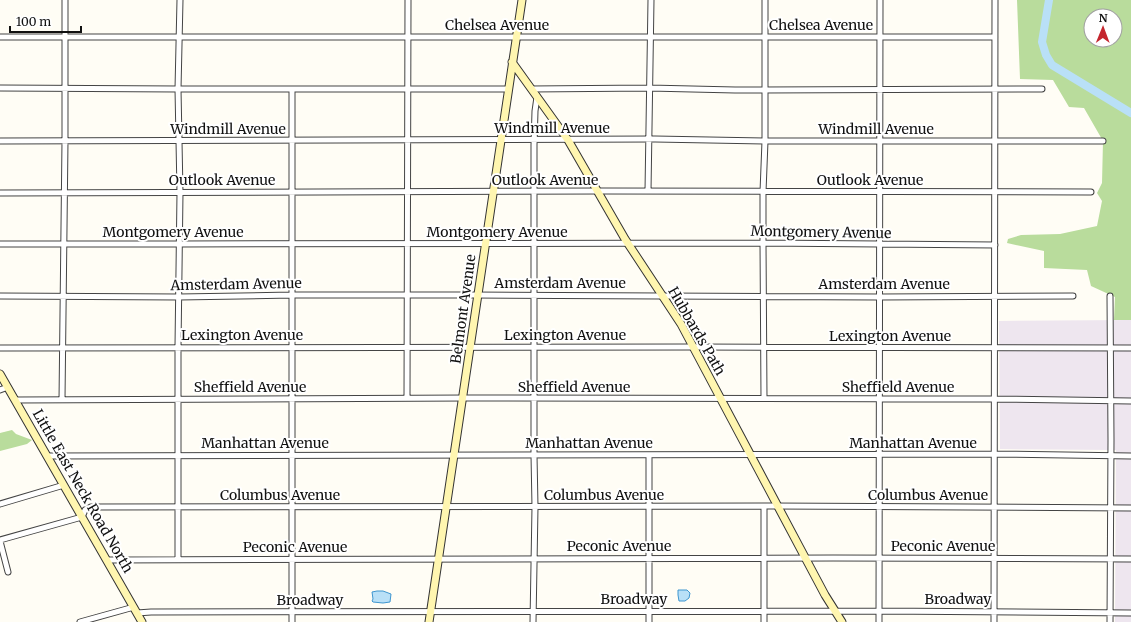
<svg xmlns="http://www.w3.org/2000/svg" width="1131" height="622" font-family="Merriweather,serif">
<rect width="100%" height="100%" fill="#fffdf5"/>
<path fill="#eee6ef" d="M1131,320V622H1115L1116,450L1000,449L999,321Z"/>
<path fill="#b9dc9c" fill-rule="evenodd" d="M1017,0H1131V320H1114L1115,297L1091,286L1087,270L1044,268V251L1007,243L1008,239L1021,235L1060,234L1097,226L1102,201L1097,193L1102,183L1103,141L1084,108L1069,107L1053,80L1020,79ZM1091,16H1115V40H1091Z
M12,430L16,434L32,440L27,444L0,451V433Z"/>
<path fill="#b9e0f7" stroke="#3f96cf" d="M678,590H687L690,593L689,598L685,601H679L678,595Z
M377,591H383L391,594L390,602L383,603L373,602L372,601L373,599L372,592Z"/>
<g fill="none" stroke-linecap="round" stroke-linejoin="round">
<path stroke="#b9e0f7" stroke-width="8" d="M1049,0L1042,42L1046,55L1052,65L1131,113"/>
<g stroke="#444" stroke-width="7">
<path id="street" d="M0,37H995
M0,88L178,89H508
M292,89V622
M531,89L649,88L735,90L1042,89
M0,141L655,139L765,141H1103
M648,191L651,0
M0,193L602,191L1091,192
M0,244H179L763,243L995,245
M0,296L179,297L292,295H473L880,297L1073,296
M0,348L693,347L1131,348
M0,390L8,387
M407,398L408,0
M764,398L763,243V192L765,141V0
M16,400L467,398L994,399L1131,401
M62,400L65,141V0
M47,456L994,454L1131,456
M0,504L64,485
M0,540L82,517L85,510L91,507L773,506L1131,508
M0,541L8,572
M107,560L833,558L1131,559
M178,560V347L180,193L178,89L180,0
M137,613L151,612L879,611L1131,613
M80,622L134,607
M533,622L535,507L534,455V145L535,111L537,97
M649,622V455
M764,622V506
M879,622L880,0
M994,622L995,0
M1110,622L1111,440L1110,296"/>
</g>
<g stroke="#333" stroke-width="9">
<path id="secondary" d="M512,62L568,140L625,239L681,324L825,595L842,622
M0,374L142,622
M429,622L522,0"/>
</g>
<use href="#street" stroke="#fff" stroke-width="5"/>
<use href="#secondary" stroke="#fff6b0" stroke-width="7"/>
</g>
<g text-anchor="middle" stroke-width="4" stroke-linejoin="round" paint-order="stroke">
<g font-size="14" fill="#111" stroke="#fff">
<text x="497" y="30">Chelsea Avenue</text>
<text x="821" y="30">Chelsea Avenue</text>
<text x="552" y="133">Windmill Avenue</text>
<text x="228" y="134">Windmill Avenue</text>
<text x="876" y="134">Windmill Avenue</text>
<text x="222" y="185">Outlook Avenue</text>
<text x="545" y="185">Outlook Avenue</text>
<text x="870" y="185">Outlook Avenue</text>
<text x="173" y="237">Montgomery Avenue</text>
<text x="497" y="237">Montgomery Avenue</text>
<text transform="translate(821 232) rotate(1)" y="5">Montgomery Avenue</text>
<text x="560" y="288">Amsterdam Avenue</text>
<text transform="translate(236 284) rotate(-1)" y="5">Amsterdam Avenue</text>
<text x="884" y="289">Amsterdam Avenue</text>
<text transform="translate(463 309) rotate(-82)" y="5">Belmont Avenue</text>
<text transform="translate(697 331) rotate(60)" y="5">Hubbards Path</text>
<text x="242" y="340">Lexington Avenue</text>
<text x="565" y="340">Lexington Avenue</text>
<text x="890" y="341">Lexington Avenue</text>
<text x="250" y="392">Sheffield Avenue</text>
<text x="574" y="392">Sheffield Avenue</text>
<text x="898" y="392">Sheffield Avenue</text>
<text x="265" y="448">Manhattan Avenue</text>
<text x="589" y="448">Manhattan Avenue</text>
<text x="913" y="448">Manhattan Avenue</text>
<text transform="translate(83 491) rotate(60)" y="5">Little East Neck Road North</text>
<text x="280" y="500">Columbus Avenue</text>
<text x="604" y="500">Columbus Avenue</text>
<text x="928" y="500">Columbus Avenue</text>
<text x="619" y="551">Peconic Avenue</text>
<text x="943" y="551">Peconic Avenue</text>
<text x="295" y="552">Peconic Avenue</text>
<text x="634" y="604">Broadway</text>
<text x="958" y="604">Broadway</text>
<text x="310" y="605">Broadway</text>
</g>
</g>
<g transform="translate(1103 28) rotate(1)"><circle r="19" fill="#ffffff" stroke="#a0a0a0"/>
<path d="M0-3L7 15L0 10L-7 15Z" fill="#c4262e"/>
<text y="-6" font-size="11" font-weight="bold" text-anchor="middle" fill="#111111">N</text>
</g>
<path d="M10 26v6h71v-6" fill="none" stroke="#111111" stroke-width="2"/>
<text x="16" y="26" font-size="12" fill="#111111" stroke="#ffffff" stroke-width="3" paint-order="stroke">100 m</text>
</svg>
